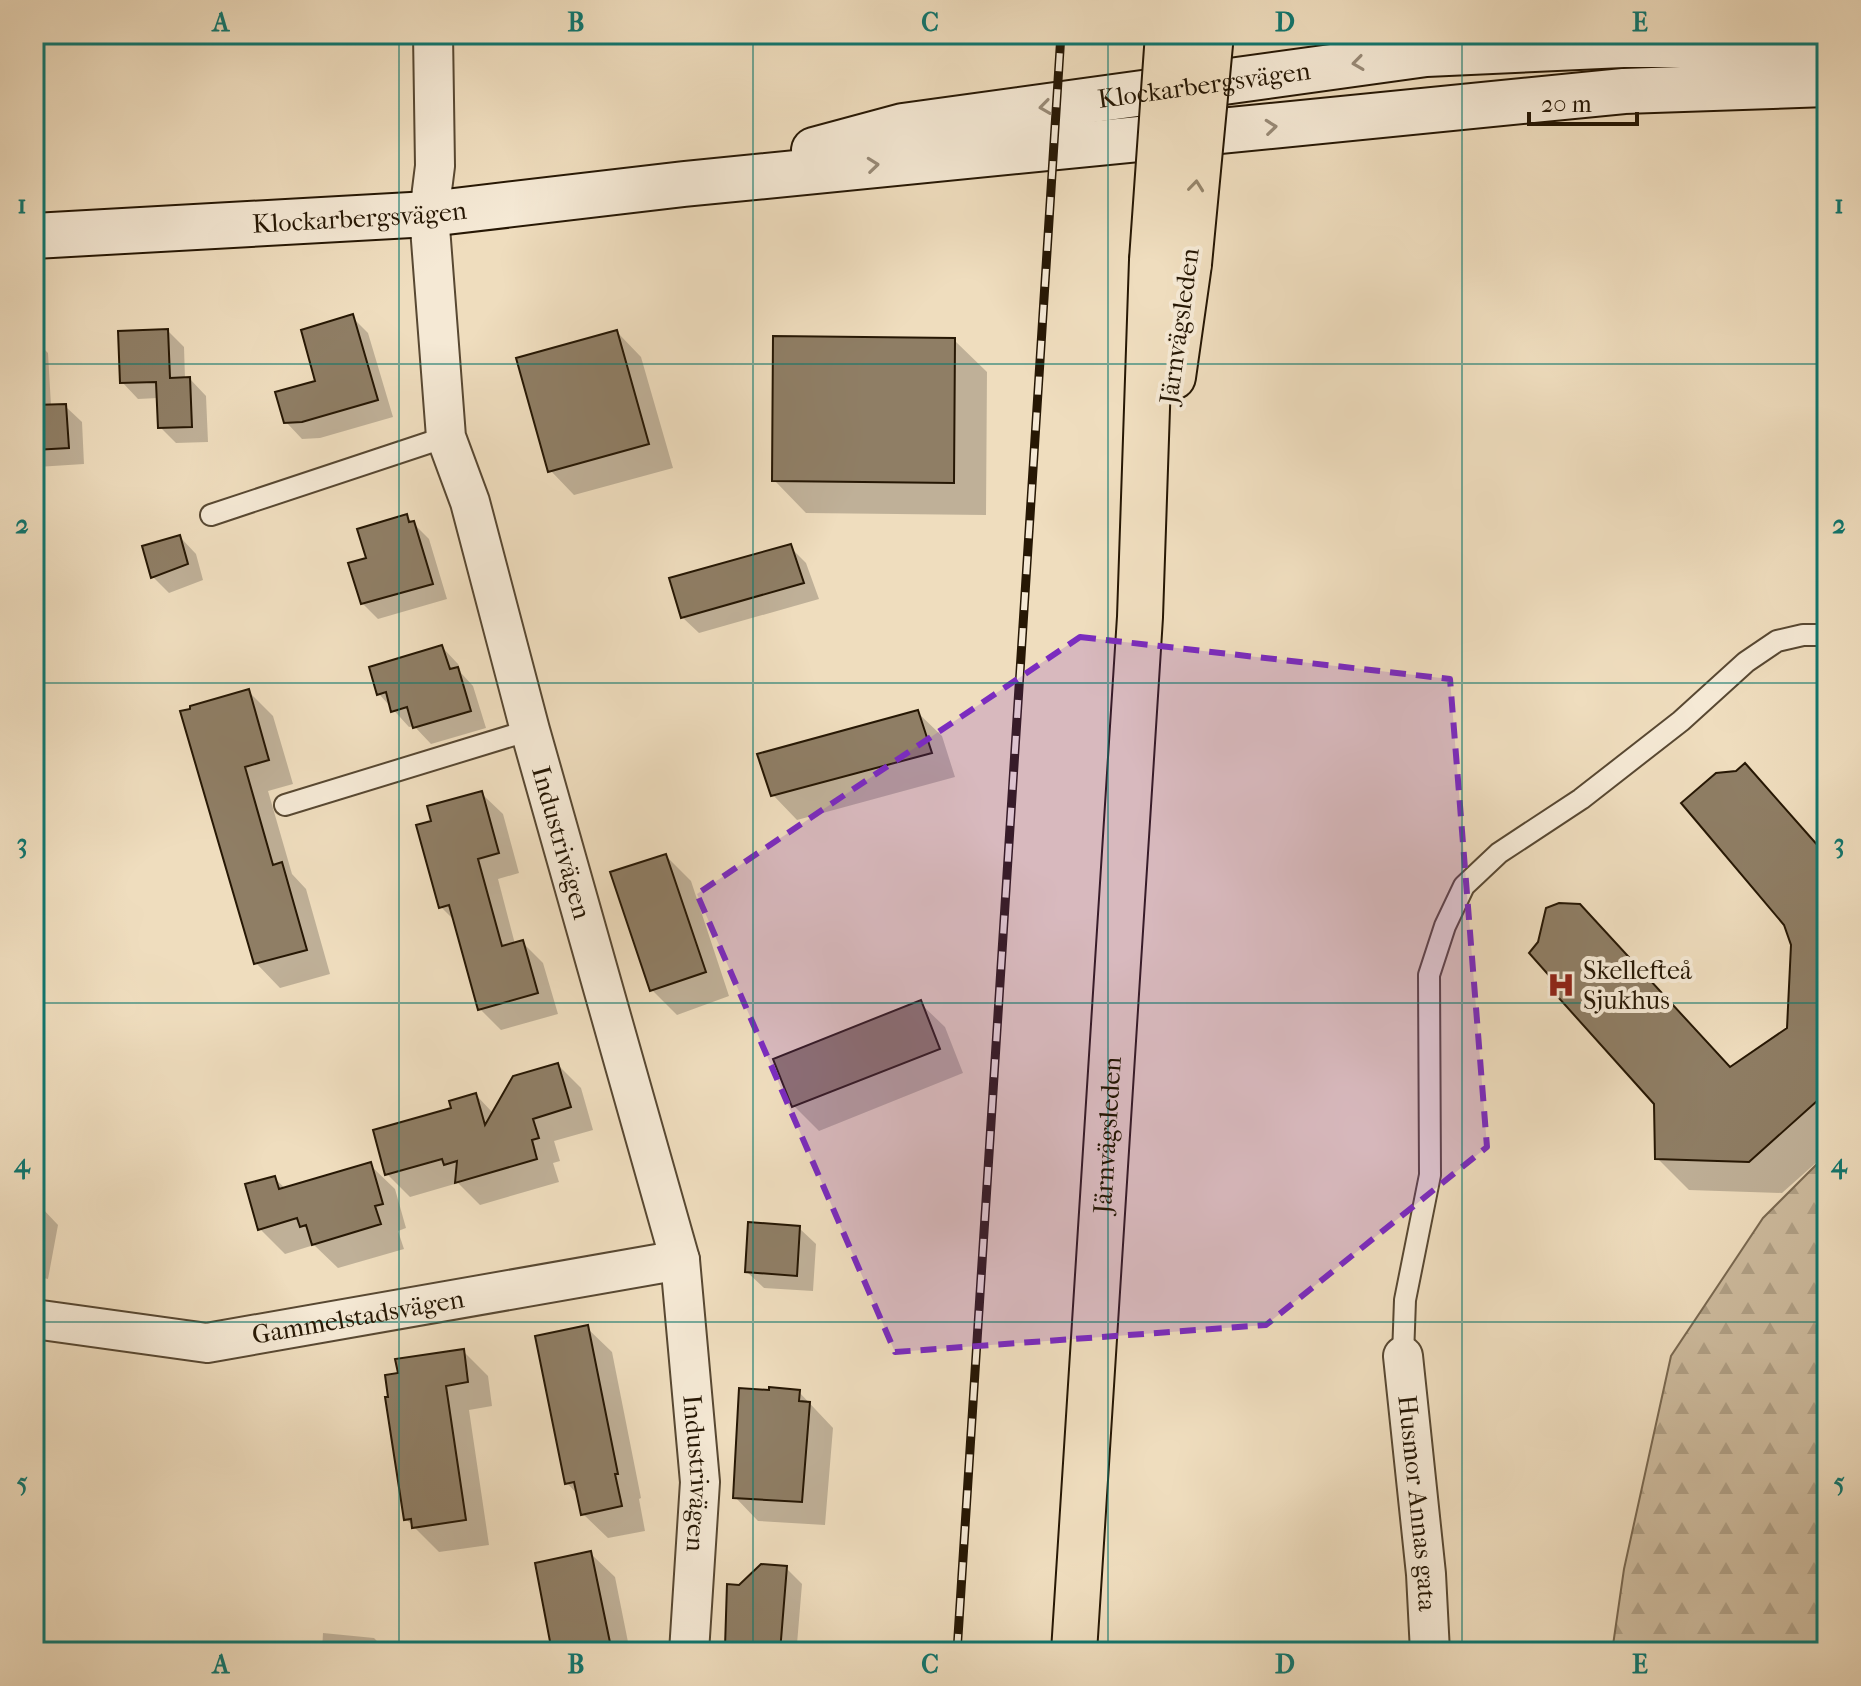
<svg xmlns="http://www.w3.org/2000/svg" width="1861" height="1686" font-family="'IM FELL French Canon',serif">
<defs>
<pattern id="forest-firs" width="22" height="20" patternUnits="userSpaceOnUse" patternTransform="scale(2)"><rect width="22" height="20" fill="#cdbb9e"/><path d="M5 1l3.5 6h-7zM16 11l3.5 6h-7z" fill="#b0a086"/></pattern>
</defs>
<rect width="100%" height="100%" fill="#efddbe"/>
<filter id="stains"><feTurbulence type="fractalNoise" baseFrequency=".0025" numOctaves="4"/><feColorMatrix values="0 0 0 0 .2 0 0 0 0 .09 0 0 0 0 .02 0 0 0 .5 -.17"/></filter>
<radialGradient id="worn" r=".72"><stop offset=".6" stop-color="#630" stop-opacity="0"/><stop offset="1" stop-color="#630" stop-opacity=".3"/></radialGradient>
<path fill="url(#forest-firs)" stroke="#7a6951" stroke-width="2" d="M1827,1154V1652H1612L1624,1569L1671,1356L1763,1218Z"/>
<path fill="#0003" d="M218,34H321V41H230Z
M352,317L368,333L393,417L320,438L302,439L286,422L318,382Z
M168,331L184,347L185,379H190L206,396L208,442L176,443L160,427L158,398L138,399L122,382Z
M617,332L641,357L673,468L574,495L550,470Z
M34,339L48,353L51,406H65L82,422L84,464L37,467L34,464Z
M954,340L987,372L986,515L806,513L774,480Z
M407,517L429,539L447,599L378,619L362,603L368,559Z
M180,537L196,554L203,580L169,593L152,576Z
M790,547L806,563L819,599L699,633L682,617Z
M442,647L458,664L461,673L473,686L486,728L431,744L414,726L409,727L379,694Z
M248,691L273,716L293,784L268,791L292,874L306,889L330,974L280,988L256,963L183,713Z
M917,712L942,736L955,777L797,820L773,795Z
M1745,766L1827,855V1153L1782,1193L1689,1190L1657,1158L1656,1103L1556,981L1580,906L1735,1076L1789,1029L1793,944L1737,773Z
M482,794L503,814L519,873L498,879L515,944L522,942L543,963L558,1014L501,1030L480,1009L456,922L441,907L433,822Z
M666,856L691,881L729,996L677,1015L652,990L613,873Z
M920,1003L945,1027L963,1073L819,1131L794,1106Z
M558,1065L581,1088L593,1130L554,1141L560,1161L553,1163L559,1182L480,1205L458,1183L410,1197L387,1174L453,1110L476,1095L494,1114Z
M370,1165L395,1189L406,1228L398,1231L404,1249L338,1268L314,1245L285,1254L260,1229L274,1178L286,1189Z
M34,1207L42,1208L58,1225L48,1279L34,1276Z
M799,1228L816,1244L813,1291L764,1288L747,1272Z
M587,1328L612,1352L641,1498L639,1499L645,1531L608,1538L583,1514L579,1496L567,1483Z
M463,1351L488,1376L492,1406L469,1410L489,1545L439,1552L406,1519L400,1375Z
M799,1392L833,1428L825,1525L758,1521L735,1497Z
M591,1554L615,1577L630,1652H555Z
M786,1568L802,1584L797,1644L805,1652H732L727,1646L739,1587Z
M323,1633L374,1638L388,1652H322Z"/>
<path fill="#8f7e65" stroke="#261704" stroke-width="2" d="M353,314L378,400L302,422L284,423L275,392L315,381L301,330Z
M168,329L170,378L190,377L192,427L158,428L156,382L120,383L118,331Z
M617,330L649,444L548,472L516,358Z
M773,336L955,338L954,483L772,481Z
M66,404L69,448L34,450V405Z
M407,514L409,522L414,521L433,584L361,604L348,563L366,558L357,529Z
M180,535L188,564L151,578L142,546Z
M791,544L804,583L681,618L669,578Z
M442,645L450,669L458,667L471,711L413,728L407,707L391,712L386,692L377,695L369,667Z
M249,689L269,760L245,767L273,865L282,862L307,950L254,964L180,711L190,709V706Z
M918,710L932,753L771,796L757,754Z
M1745,763L1827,856V1092L1749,1162L1655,1159L1654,1104L1549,987L1554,981L1529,953L1538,942L1546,908L1559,903L1580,904L1730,1067L1787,1028L1791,945L1784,925L1681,803L1716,773L1736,771Z
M482,791L499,853L478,859L502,946L523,940L538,993L478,1010L449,905L439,908L416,825L431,821L427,806Z
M666,854L706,972L650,991L610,872Z
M921,1000L940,1049L792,1107L773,1059Z
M558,1063L571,1107L533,1119L539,1138L532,1140L537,1159L455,1183L457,1161L444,1165L442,1159L385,1175L373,1130L451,1108L449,1101L476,1093L485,1125L513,1076Z
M371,1162L383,1204L375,1206L381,1224L312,1245L306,1225L300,1227L297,1218L258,1230L245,1184L275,1176L279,1189Z
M748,1222L800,1226L797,1276L745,1272Z
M588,1325L618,1474H615L622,1506L581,1515L574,1482L565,1484L535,1336Z
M464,1349L468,1382L446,1386L466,1520L412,1528L411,1519L404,1520L385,1397H388L385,1375L398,1373L395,1359Z
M769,1387L800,1390L799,1401L810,1402L802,1502L733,1498L739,1388L769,1390Z
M591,1551L612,1652H552L535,1563Z
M761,1564L787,1566L780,1652H746V1649L725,1647L727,1584L739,1585Z"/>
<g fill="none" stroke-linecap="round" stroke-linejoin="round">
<g stroke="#584832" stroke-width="24">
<path id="lane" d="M211,515L446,437
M285,805L530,730
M1403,1356L1405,1300L1430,1175L1429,975L1445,926L1464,886L1499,853L1581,799L1681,721L1746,662L1777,641L1803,635H1827"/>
</g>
<g stroke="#584832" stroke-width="42">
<g id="street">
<path id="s1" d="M433,34L435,166L429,214L446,437L470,502L530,730L680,1260L700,1482L689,1652"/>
<path id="s2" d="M34,1319L207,1343L680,1260"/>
<path id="s3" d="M1403,1356L1426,1574L1430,1652"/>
</g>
</g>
<g stroke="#261704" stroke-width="48">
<g id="secondary">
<path id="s4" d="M814,150L903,126L1426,54L1623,45H1827"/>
<path id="s5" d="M34,236L429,214L684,184L1624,91L1827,84"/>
</g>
</g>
<g stroke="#261704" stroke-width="48">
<g id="primary">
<path d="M1173,377L1189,264"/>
<path id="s6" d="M1074,1652L1140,617L1152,260"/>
</g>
</g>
<use href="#lane" stroke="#f5e9d5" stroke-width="20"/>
<use href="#street" stroke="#f5e9d5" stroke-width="38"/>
<use href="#secondary" stroke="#f5e9d5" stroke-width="44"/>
<use href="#primary" stroke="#efddbe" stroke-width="44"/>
<g stroke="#261704" stroke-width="9">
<path id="rail" d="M957,1652L1061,34"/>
</g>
<use href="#rail" stroke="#f5e9d5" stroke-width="6" stroke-dasharray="18" stroke-linecap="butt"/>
<g stroke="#261704" stroke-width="48" stroke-linecap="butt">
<path id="primary-bridge" d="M1152,260L1168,34
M1189,264L1211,34"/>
</g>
<use href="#primary-bridge" stroke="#efddbe" stroke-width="44"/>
</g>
<defs><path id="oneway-chevron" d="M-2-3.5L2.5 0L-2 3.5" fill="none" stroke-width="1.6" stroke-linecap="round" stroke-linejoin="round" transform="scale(2)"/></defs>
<g stroke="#988a77">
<use href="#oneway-chevron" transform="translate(1358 63) rotate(172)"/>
<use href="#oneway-chevron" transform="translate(1045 107) rotate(172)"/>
<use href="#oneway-chevron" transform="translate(1271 127) rotate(-6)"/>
<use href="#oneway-chevron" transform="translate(873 165) rotate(-6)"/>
</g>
<use stroke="#95846a" href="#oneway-chevron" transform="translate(1196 186) rotate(-84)"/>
<path fill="#7b2cbf" fill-opacity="0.2" stroke="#7b2cbf" stroke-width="6" stroke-dasharray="16 10" stroke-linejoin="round" d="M1080,637L1450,679L1487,1147L1266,1325L895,1352L697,894Z"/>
<path fill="none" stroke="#0f766e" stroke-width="2" stroke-opacity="0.55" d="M399,34V1652M753,34V1652M1108,34V1652M1462,34V1652M34,364H1827M34,683H1827M34,1003H1827M34,1322H1827"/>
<defs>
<g id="hospital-bare" transform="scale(2.16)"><path d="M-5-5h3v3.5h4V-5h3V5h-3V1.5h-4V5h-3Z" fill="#8f2418" stroke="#f5e9d5" stroke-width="2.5" paint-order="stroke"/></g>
</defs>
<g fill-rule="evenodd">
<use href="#hospital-bare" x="1561" y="985"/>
</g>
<g text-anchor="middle" stroke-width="8" stroke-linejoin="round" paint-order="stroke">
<g font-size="26" fill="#261704" stroke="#f5e9d5">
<text dy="9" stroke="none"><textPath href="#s4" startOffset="396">Klockarbergsvägen</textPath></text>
<text dy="9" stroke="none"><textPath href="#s5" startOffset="326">Klockarbergsvägen</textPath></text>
<text transform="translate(1179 326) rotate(-82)" y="9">Järnvägsleden</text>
<text dy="9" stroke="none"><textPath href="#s1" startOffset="826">Industrivägen</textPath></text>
<text dy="9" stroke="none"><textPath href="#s6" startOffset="518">Järnvägsleden</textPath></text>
<text dy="9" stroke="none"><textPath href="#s2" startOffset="328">Gammelstadsvägen</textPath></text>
<text dy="9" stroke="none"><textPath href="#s1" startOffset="1474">Industrivägen</textPath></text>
<text dy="9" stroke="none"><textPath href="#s3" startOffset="148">Husmor Annas gata</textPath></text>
</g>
<g font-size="26" fill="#261704" stroke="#f5e9d5" text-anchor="start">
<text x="1583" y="979">Skellefteå<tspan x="1583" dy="30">Sjukhus</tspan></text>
</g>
</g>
<rect width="1861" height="1686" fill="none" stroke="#efddbe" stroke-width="88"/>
<path d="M1529 112v12h108v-12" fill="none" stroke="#261704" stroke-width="4"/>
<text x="1541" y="112" font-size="24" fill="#261704" stroke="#f5e9d5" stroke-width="6" paint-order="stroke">20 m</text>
<rect x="44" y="44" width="1773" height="1598" fill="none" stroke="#0f766e" stroke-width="3"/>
<g font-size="26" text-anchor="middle" font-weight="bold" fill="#0f766e">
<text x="221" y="31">A</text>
<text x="576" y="31">B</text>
<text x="930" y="31">C</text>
<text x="1285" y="31">D</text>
<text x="1640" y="31">E</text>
<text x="22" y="213">1</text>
<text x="1839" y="213">1</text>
<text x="22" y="533">2</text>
<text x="1839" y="533">2</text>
<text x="22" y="852">3</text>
<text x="1839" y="852">3</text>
<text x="22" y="1172">4</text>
<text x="1839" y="1172">4</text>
<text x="22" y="1491">5</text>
<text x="1839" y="1491">5</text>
<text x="221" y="1673">A</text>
<text x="576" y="1673">B</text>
<text x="930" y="1673">C</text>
<text x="1285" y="1673">D</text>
<text x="1640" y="1673">E</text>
</g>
<rect width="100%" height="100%" filter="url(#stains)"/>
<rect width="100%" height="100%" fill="url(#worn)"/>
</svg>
